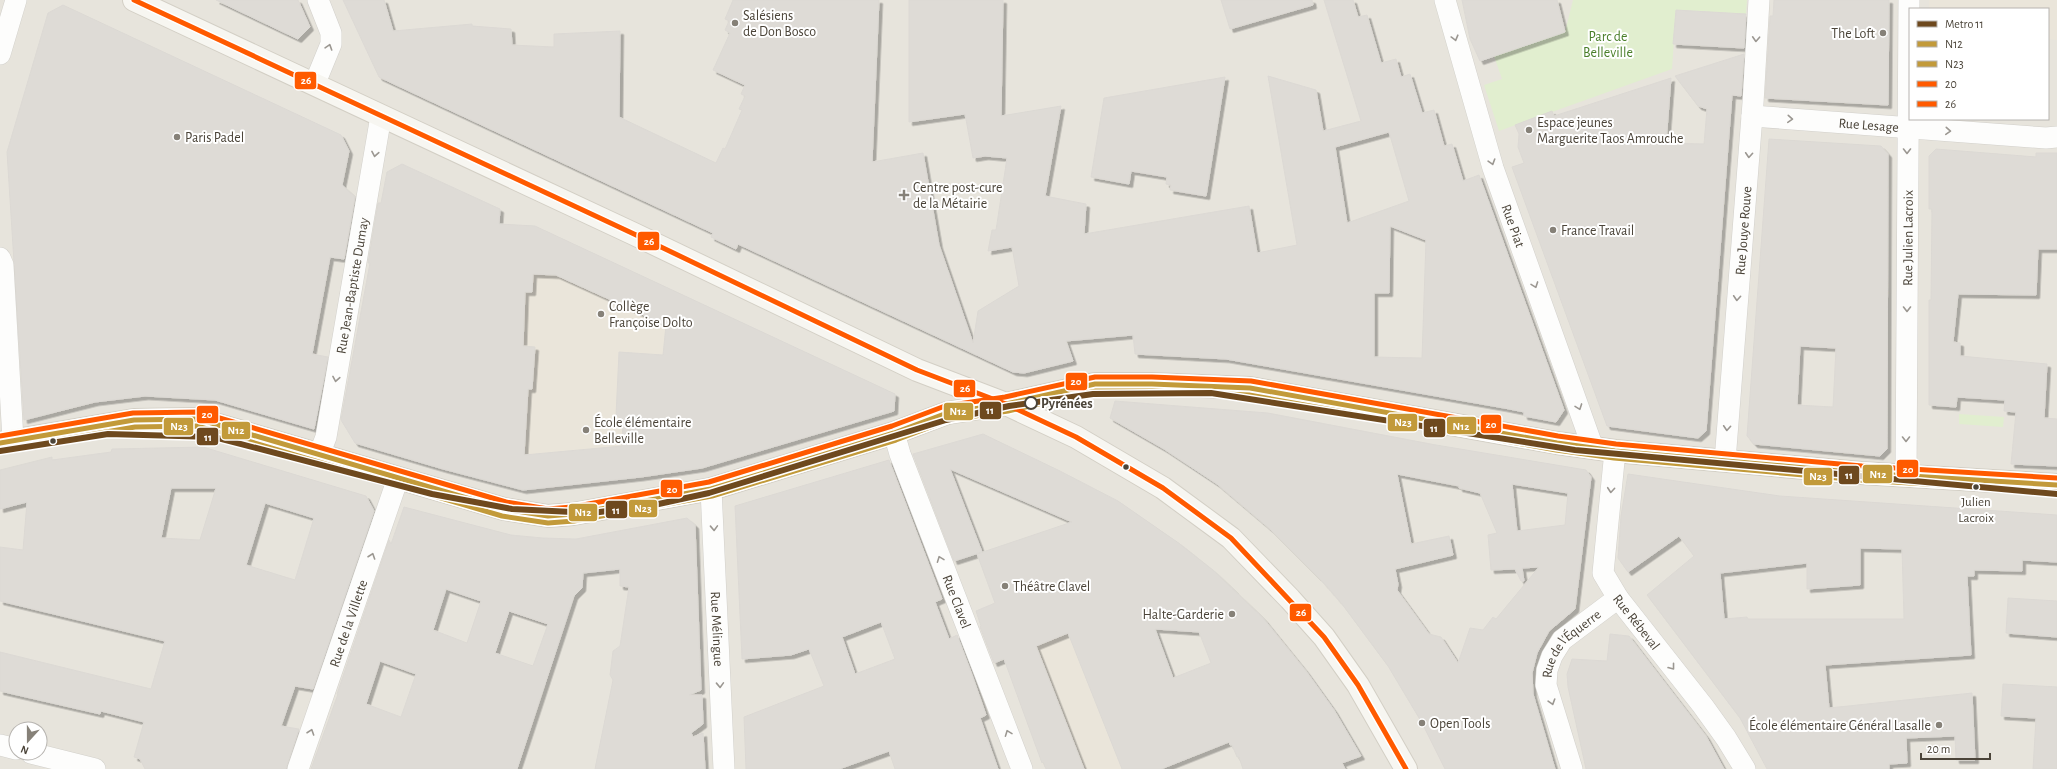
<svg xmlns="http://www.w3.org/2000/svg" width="2057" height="769" font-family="'Alegreya Sans',sans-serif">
<defs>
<filter id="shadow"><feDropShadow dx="3.5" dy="3.5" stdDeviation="0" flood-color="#0004"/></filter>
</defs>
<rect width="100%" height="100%" fill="#f4f2ee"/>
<path fill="#e7e4dc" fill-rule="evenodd" d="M0,0H2057V769H0ZM1910,9H2048V119H1910ZM16,729H40V753H16Z"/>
<path fill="#eae5da" d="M1929,0H2057V40L2048,39V9H1929Z
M499,224L708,307L643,442L641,477L523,490L528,389Z
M1145,603L1173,678L1279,636L1306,671L1329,703L1161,769H1046L1042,763L1004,658Z"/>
<path fill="#e1eecf" d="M1573,0H1747L1746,14L1676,10L1672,69L1499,131L1484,85L1502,79L1494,56L1565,32Z
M1959,414L2004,417L2003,427L1959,424Z"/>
<path fill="#dedbd6" stroke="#dcd9d4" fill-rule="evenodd" filter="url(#shadow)" d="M216,0H298L310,27L298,39Z
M343,0H384L393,31L472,24V26L511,29L512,45L554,47V34L620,31L619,117L716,163L723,148L725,149L742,110L739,109L745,96L741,94L745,85L713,70L730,33L725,30L729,21L725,19L733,0H879L872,162L923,153L939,245L973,343L978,311L1019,286L1012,247L988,251L992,230H996L1007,158L985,156L973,158L965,114L909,122V0H1003L1001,116L1061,106L1045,196L1086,204L1084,234L1249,206L1257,253L1297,245L1268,76L1316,90L1323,131L1361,121L1324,0H1353L1358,17L1367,15L1381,63L1396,59L1401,77L1410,74L1422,113L1434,110L1444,146L1452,144L1463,181L1479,175L1564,410L1556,422L1524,416V412L1504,408L1226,359L1135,354L1133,335L1066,341L1073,361L1024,373L1013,372L738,244L736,249L711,237L713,233L379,77ZM1389,132L1409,201L1347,223L1335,147ZM1390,226L1426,240L1422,358L1374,357V293H1389Z
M1221,0H1312L1313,5L1230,29Z
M1462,0H1557L1565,32L1480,61L1470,39Z
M1774,0H1889L1888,105L1765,98L1770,16H1773Z
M63,5L341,135L349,151L342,185L355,197L344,259L330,257L312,354L328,357L314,429L215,400L145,396L95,402L24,420L7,152L48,13Z
M1676,10L1746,14L1744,48L1673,44Z
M1744,54L1741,96L1732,95L1706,431L1698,438L1607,426L1512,167L1524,163L1518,147L1519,134L1515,125L1552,111L1554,116L1671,78L1666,143L1704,144L1707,109L1698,106L1675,76Z
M1225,77L1206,196L1170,190L1171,185L1166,184L1167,177L1131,171L1129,184L1091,177L1104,98Z
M1769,139L1881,146L1888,154L1887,449L1880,456L1754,444L1747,436ZM1800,346L1836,348L1833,407L1797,405Z
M1936,149L2036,157V153H2057V249H2038L2036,295L1958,294L1953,342L1960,343V356L2047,364L2044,418L2057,419V466L2011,464L2016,412L2004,411L2005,400L1957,397L1956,407L1929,405V300H1931L1932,209H1929V156Z
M402,164L500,209L499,224L535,226L895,394L894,411L702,468L641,477L523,490L443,469L355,443L341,420L370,263H368L378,203H381L387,172ZM533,274L556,275L666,325L663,355L619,352L616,415L623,420L622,446L524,455L528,389H532L535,347L523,346L525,292H532Z
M1115,401L1268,413L1436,445L1586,470L1591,477L1575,609L1549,631L1537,653L1532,673L1533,694L1555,769H1445L1422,723L1388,666L1342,604L1322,581L1270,529L1217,484L1164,449L1110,418ZM1397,474L1459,486V488L1480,493L1497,533L1488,535L1491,570L1515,569L1521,581H1524L1522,568L1539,567L1496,619L1493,617L1483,630L1470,628L1458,663L1441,637L1429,634L1397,590L1398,584L1395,569L1453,555L1449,536L1411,544ZM1512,484L1568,493L1565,525L1517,531Z
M983,434L1060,471L1118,501L1180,544L1214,571L1263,618L1306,671L1334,710L1361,756L1342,763L1345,769H1243L1239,757H1237L1232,745H1230L1229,742L1161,769H1122L1068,633L1036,646L1084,769H1046L1043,762L1042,763L1004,659L994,663L980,627L981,626L976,611L995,603L977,554L1072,522L950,469L982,552L954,561L913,454ZM1155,629L1199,632L1211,663L1173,678Z
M203,447L366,496L374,511L313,689L295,686L281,726L299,729L286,769H145L140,759L134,757L144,722L101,711L100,714L0,691V652L151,689L165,641L0,601V547L23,550L27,502L0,509V470L52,457V460L111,452L112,449ZM171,488H216L200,540L161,538ZM265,503L314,518L295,580L246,565Z
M889,460L942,599L935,602L949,639L957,635L971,672L986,715L980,718L998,769H895L889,751L839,769H746L744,717L824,686L809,649L791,655L742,659L735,506ZM881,622L895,659L855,674L842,637Z
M1628,474L1780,496L2057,515V562L2022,560V571L1974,570V576H1967L1971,655L1825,665L1829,708L1972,693L1975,760H1956L1955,736L1906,738L1907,763L1889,764V769H1767L1740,718L1647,595L1694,556L1679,536L1628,572L1618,558L1621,516ZM1860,548L1902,549L1904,619H1748L1747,617L1724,619L1720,573L1807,563V589L1860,585Z
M404,507L511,535L543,538L576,539L687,518L695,525L701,690L689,695H702L703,724L691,733L693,737L703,733L705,769H595L613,680L610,675L613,651L620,646L629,587L620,586V569L583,573L582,588L574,596L517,769H311L338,694H337L389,540L391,544ZM446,589L481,601L467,643L433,630ZM509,611L548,624L533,666L495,653ZM380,661L416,674L401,717L366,704Z
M2008,598L2057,601V637L2006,633Z
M1610,634L1629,636L1706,736L1724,769H1586L1568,687L1567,674L1572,659L1607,661Z
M2003,684L2057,687V769H2033L2036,718L2001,716Z"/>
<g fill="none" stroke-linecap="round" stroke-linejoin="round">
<g stroke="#d2d0cb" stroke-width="22">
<g id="street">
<path id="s1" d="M1445,0L1493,168L1593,448"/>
<path d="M0,54L16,0"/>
<path d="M315,83L331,44V33L318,0"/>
<path id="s2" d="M1752,116L2046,138L2057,137"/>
<path d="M0,258L3,265L13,440"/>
<path id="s3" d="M894,433L900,454L1022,769"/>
<path id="s4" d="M1615,451L1603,573L1618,598L1703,706L1726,738L1745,769"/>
<path id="s5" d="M319,455L326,437L381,116"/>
<path id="s6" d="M1725,461L1753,103L1759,0"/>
<path id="s7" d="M1906,476L1909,0"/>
<path id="s8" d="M711,489L724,769"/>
<path d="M0,745L16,749"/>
<path d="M31,753L95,769"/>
<path id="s9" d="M298,769L398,478"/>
<path id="s10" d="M1572,769L1546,685L1547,670L1552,656L1562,640L1618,598"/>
</g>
</g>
<g stroke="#d3cfc5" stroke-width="24">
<path id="secondary" d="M134,0L634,234L917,370L1006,404L1076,437L1163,488L1231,538L1290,599L1324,637L1358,685L1406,769
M0,443L134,420L198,419L504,509L548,516L573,514L711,489L894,433L947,413L1006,404L1095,384H1152L1250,388L1557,443L1615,451L1861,473L2057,485"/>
</g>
<use href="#street" stroke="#fdfdfc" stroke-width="21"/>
<use href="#secondary" stroke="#f7f6f1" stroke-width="22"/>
<g stroke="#fff" stroke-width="8">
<path id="bus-1" d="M0,443L134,420L198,419L504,509L548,516L573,514L711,489L894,433L947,413L1006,404L1095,384H1152L1250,388L1557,443L1615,451L1861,473L2057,485"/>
</g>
<g stroke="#fff" stroke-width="8">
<path id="bus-2" d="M1,450L135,427L197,426L502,516L548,523L574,521L712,496L896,440L949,420L1008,411L1096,391H1152L1249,395L1556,450L1614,458L1860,480L2057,492"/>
</g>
<g stroke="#fff" stroke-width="8">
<path id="bus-3" d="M0,436L133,413L199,412L506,502L548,509L572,507L709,482L892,426L945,406L1005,397L1095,377H1152L1251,381L1558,436L1616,444L1862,466L2057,478"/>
</g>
<g stroke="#fff" stroke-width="8">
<path id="bus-4" d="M134,0L634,234L917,370L1006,404L1076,437L1163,488L1231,538L1324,637L1358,685L1406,769"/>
</g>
<use href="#bus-1" stroke="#c29a3a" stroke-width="5"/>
<use href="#bus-2" stroke="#c29a3a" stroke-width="5"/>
<use href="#bus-3" stroke="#ff5a00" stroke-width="5"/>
<use href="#bus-4" stroke="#ff5a00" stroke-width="5"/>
<g stroke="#fff" stroke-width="9">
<path id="metro-1" d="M0,451L108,434L214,437L432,494L512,509L592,513L654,505L709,493L946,420L1009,406L1093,394L1211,393L1575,450L2057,494"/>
</g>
<use href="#metro-1" stroke="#6e491e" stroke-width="6"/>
</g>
<defs><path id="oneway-chevron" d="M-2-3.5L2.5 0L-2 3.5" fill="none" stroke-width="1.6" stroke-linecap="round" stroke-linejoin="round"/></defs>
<g stroke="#9b9791">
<use href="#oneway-chevron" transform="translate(1455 38) rotate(75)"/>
<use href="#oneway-chevron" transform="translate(1756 39) rotate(93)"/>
<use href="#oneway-chevron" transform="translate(329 47) rotate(-72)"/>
<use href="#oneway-chevron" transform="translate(1790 119) rotate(4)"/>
<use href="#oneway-chevron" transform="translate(1948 131) rotate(4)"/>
<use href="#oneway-chevron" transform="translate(1907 151) rotate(90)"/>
<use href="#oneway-chevron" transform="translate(375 154) rotate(100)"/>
<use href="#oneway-chevron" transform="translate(1749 155) rotate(94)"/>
<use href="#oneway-chevron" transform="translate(1492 162) rotate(73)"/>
<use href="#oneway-chevron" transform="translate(1535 285) rotate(70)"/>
<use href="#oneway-chevron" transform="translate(1737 298) rotate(94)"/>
<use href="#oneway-chevron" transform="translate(1907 309) rotate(90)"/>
<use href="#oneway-chevron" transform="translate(336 379) rotate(100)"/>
<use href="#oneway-chevron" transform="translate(1579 407) rotate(70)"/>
<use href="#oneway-chevron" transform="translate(1727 428) rotate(94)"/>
<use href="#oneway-chevron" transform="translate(1906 439) rotate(90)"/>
<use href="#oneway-chevron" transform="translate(1611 490) rotate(95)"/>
<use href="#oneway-chevron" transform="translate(714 528) rotate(88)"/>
<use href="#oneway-chevron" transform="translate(372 556) rotate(-71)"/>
<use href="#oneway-chevron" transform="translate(940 559) rotate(-111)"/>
<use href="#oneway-chevron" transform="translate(1672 667) rotate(52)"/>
<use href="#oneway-chevron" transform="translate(720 685) rotate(88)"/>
<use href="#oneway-chevron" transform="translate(1552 702) rotate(73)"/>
<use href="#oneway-chevron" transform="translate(311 732) rotate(-71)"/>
<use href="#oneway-chevron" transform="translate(1008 733) rotate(-111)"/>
</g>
<g fill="#868178" stroke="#fff" stroke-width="1.5">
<circle cx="735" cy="23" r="4"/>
<circle cx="1883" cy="33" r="4"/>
<circle cx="1529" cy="130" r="4"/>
<circle cx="177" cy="137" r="4"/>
<path d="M902 189h4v4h4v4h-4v4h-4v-4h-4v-4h4z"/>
<circle cx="1553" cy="230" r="4"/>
<circle cx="601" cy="314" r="4"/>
<circle cx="586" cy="430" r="4"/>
<circle cx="1005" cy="586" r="4"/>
<circle cx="1232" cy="614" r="4"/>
<circle cx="1422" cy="723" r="4"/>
<circle cx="1939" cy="725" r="4"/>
</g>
<circle fill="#fff" stroke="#4b4439" stroke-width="2" cx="1031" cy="403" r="6"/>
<g fill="#4b4439" stroke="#fff" stroke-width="1.5">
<circle cx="53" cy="441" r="3.5"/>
<circle cx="1126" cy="467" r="3.5"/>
<circle cx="1976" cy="487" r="3.5"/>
</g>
<g text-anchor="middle" stroke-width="4" stroke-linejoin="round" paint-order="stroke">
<g font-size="13" fill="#4b4439" stroke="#fff">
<text x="1976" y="506">Julien<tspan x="1976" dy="16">Lacroix</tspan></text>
</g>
<g font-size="14" fill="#4b4439" stroke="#fff" text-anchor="start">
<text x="743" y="20">Salésiens<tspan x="743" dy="16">de Don Bosco</tspan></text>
<text x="1875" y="38" text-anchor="end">The Loft</text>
<text x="1537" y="127">Espace jeunes<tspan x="1537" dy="16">Marguerite Taos Amrouche</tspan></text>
<text x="185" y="142">Paris Padel</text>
<text x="913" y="192">Centre post-cure<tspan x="913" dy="16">de la Métairie</tspan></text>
<text x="1561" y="235">France Travail</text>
<text x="609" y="311">Collège<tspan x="609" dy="16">Françoise Dolto</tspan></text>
<text x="594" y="427">École élémentaire<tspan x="594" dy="16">Belleville</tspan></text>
<text x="1013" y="591">Théâtre Clavel</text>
<text x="1224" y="619" text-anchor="end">Halte-Garderie</text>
<text x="1430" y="728">Open Tools</text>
<text x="1931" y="730" text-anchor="end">École élémentaire Général Lasalle</text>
</g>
<g font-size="14" fill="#4a7f2a" stroke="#fff">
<text x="1608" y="41">Parc de<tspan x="1608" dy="16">Belleville</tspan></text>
</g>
<g font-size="14" fill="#4b4439" stroke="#fff">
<text dy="5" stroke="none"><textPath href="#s2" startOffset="117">Rue Lesage</textPath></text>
<text dy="5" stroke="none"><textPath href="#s1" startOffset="236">Rue Piat</textPath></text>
<text dy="5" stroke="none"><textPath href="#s6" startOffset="231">Rue Jouye Rouve</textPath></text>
<text dy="5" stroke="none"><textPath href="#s7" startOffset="238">Rue Julien Lacroix</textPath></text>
<text dy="5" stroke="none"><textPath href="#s5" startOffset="173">Rue Jean-Baptiste Dumay</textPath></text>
<text dy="5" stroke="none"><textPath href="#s3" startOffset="180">Rue Clavel</textPath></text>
<text dy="5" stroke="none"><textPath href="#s4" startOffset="182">Rue Rébeval</textPath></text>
<text dy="5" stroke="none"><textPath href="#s9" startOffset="154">Rue de la Villette</textPath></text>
<text dy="5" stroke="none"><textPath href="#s8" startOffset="140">Rue Mélingue</textPath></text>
<text dy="5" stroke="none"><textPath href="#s10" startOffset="139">Rue de l'Équerre</textPath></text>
</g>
<g font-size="14" font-weight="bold" fill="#4b4439" stroke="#fff" text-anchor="start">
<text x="1041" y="408">Pyrénées</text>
</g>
</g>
<g stroke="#fff" stroke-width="1.5">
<rect x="294" y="71" width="23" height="19" rx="4" fill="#ff5a00"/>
<rect x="637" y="231" width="23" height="20" rx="4" fill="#ff5a00"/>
<rect x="1065" y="372" width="23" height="19" rx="4" fill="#ff5a00"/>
<rect x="953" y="379" width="23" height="19" rx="4" fill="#ff5a00"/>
<rect x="979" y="401" width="23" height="19" rx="4" fill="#6e491e"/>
<rect x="943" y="402" width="31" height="19" rx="4" fill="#c29a3a"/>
<rect x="196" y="405" width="23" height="19" rx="4" fill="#ff5a00"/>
<rect x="1387" y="413" width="31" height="19" rx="4" fill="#c29a3a"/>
<rect x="1480" y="414" width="22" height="20" rx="4" fill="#ff5a00"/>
<rect x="1446" y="416" width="31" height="19" rx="4" fill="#c29a3a"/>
<rect x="163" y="417" width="31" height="19" rx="4" fill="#c29a3a"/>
<rect x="1423" y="418" width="23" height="20" rx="4" fill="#6e491e"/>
<rect x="221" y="421" width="30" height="19" rx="4" fill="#c29a3a"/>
<rect x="196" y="427" width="23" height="19" rx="4" fill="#6e491e"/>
<rect x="1896" y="459" width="23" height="19" rx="4" fill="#ff5a00"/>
<rect x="1862" y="464" width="31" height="20" rx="4" fill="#c29a3a"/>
<rect x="1838" y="465" width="22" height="20" rx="4" fill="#6e491e"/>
<rect x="1803" y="467" width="30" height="19" rx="4" fill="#c29a3a"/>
<rect x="660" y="479" width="23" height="19" rx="4" fill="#ff5a00"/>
<rect x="628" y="499" width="30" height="19" rx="4" fill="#c29a3a"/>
<rect x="605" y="500" width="23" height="19" rx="4" fill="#6e491e"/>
<rect x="568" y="503" width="30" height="19" rx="4" fill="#c29a3a"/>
<rect x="1289" y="603" width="23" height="19" rx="4" fill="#ff5a00"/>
</g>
<g font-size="11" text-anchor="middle" font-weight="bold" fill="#fff">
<text x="306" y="84">26</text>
<text x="649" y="245">26</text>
<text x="1076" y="385">20</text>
<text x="965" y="392">26</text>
<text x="990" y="414">11</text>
<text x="958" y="415">N12</text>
<text x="207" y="418">20</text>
<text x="1403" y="426">N23</text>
<text x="1491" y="428">20</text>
<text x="1461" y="430">N12</text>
<text x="179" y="430">N23</text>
<text x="1434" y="432">11</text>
<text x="236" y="434">N12</text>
<text x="208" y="441">11</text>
<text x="1908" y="473">20</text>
<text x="1878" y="478">N12</text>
<text x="1849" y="479">11</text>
<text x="1818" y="480">N23</text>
<text x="672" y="493">20</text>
<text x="643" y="512">N23</text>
<text x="616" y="514">11</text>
<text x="583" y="516">N12</text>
<text x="1301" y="616">26</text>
</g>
<rect x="1909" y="8" width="140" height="112" fill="#ffffff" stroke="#b7b4b0"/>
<rect x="1917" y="21" width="20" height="6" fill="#6e491e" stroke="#b7b4b0"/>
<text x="1945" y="28" font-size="12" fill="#4b4439">Metro 11</text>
<rect x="1917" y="41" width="20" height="6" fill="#c29a3a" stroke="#b7b4b0"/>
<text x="1945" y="48" font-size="12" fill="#4b4439">N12</text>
<rect x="1917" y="61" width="20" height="6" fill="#c29a3a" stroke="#b7b4b0"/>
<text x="1945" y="68" font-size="12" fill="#4b4439">N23</text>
<rect x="1917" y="81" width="20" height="6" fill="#ff5a00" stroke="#b7b4b0"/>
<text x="1945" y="88" font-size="12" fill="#4b4439">20</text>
<rect x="1917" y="101" width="20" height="6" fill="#ff5a00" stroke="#b7b4b0"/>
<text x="1945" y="108" font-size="12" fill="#4b4439">26</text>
<g transform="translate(28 741) rotate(201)"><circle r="19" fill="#ffffff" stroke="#b7b4b0"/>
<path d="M0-3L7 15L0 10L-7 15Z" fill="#868178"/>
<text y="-6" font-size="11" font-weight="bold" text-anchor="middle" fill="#4b4439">N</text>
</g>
<path d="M1921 753v6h69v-6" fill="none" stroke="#4b4439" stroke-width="2"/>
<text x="1927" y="753" font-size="12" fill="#4b4439" stroke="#ffffff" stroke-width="3" paint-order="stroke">20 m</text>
</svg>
